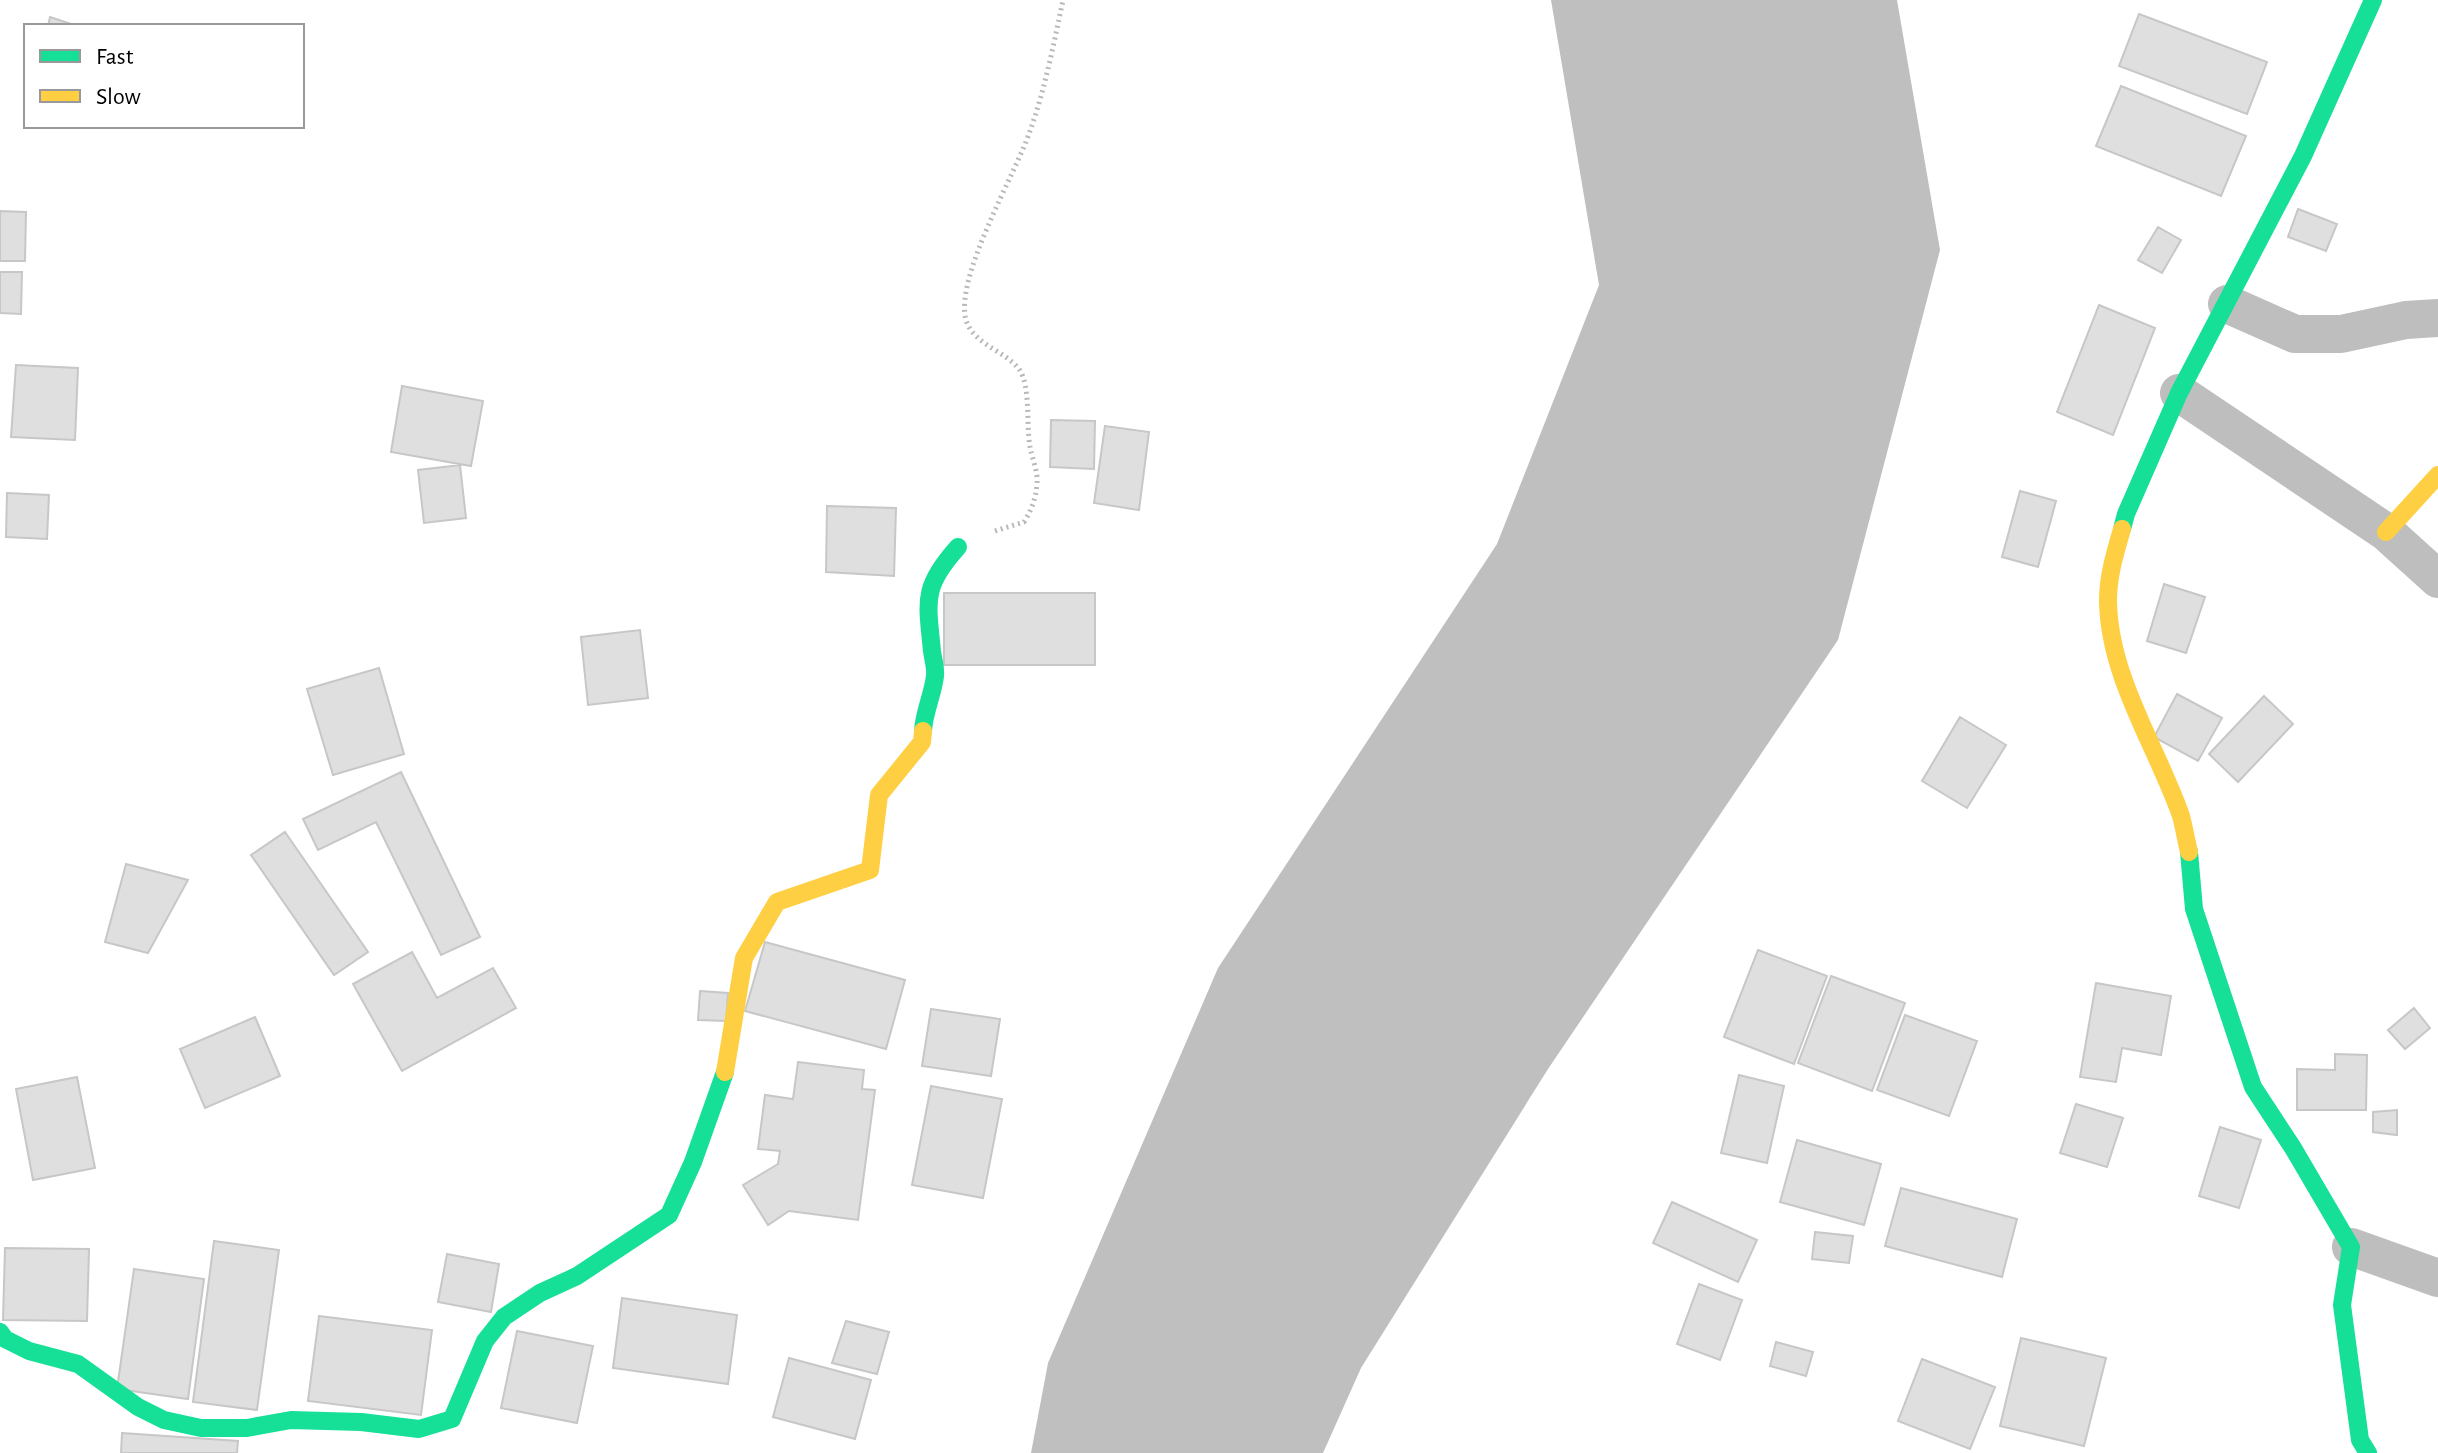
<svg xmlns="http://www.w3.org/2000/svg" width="2438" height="1453" font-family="'Alegreya Sans',sans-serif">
<rect width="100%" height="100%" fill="#fff"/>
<path fill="#bfbfbf" d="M1551,0H1897L1940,250L1838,640L1548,1069L1361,1368L1323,1453H1031L1048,1363L1218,968L1497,544L1599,285Z"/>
<path fill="#dfdfdf" stroke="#c7c7c7" stroke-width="2" d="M2139,14L2267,62L2247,114L2119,66Z
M50,17L77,26H48Z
M2121,86L2246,136L2221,196L2096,146Z
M2298,209L2337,224L2326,251L2288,237Z
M0,211L26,212L25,261H0Z
M2158,227L2181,240L2162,273L2138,260Z
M0,272H22L21,314L0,313Z
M2099,305L2155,328L2113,435L2057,412Z
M16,365L78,368L75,440L11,437Z
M402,386L483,401L471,466L391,452Z
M1051,420L1095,421L1094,469L1050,467Z
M1105,426L1149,432L1139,510L1094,503Z
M460,465L466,518L424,523L418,470Z
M2020,491L2056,501L2038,567L2002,557Z
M7,493L49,495L47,539L6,537Z
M827,506L896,508L894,576L826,572Z
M2164,584L2205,597L2186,653L2147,641Z
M944,593H1095V665H944Z
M640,630L648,698L588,705L581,637Z
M379,668L404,754L333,775L307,689Z
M2177,694L2222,718L2198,761L2154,737Z
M2264,696L2293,724L2238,782L2209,754Z
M1960,717L2006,745L1967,808L1922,781Z
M401,772L480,937L441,955L376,822L318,850L303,819Z
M285,832L368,952L334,975L251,855Z
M126,864L188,880L148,953L105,942Z
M765,942L905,980L886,1049L745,1011Z
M1758,950L1827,976L1794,1064L1724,1037Z
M412,952L437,998L493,968L516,1008L402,1071L353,984Z
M1831,976L1905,1003L1872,1091L1798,1063Z
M2096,983L2171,996L2161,1055L2122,1048L2116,1082L2080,1077Z
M700,991L728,993L726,1021L698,1020Z
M2414,1008L2430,1028L2405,1049L2388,1030Z
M931,1009L1000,1019L991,1076L922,1066Z
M1905,1015L1977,1041L1949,1116L1877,1090Z
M255,1017L280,1076L205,1108L180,1049Z
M2335,1054L2367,1055L2366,1110H2297V1069L2335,1070Z
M798,1062L864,1070L862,1089L875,1090L858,1220L789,1211L768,1225L743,1185L778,1164L780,1151L758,1149L765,1095L793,1099Z
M1739,1075L1784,1086L1767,1163L1721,1153Z
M77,1077L95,1168L33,1180L16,1089Z
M931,1086L1002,1099L983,1198L912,1185Z
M2076,1104L2123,1118L2107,1167L2060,1153Z
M2397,1110V1135L2373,1132V1112Z
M2220,1127L2261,1140L2239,1208L2199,1196Z
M1797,1140L1881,1164L1864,1225L1780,1202Z
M1901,1188L2017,1219L2002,1277L1885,1246Z
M1672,1202L1757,1240L1738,1282L1653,1243Z
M1815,1232L1853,1236L1849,1263L1812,1259Z
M214,1241L279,1250L257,1410L193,1402Z
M5,1248L89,1249L87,1321L3,1320Z
M447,1254L499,1264L491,1312L438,1302Z
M134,1269L204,1279L188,1399L117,1389Z
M1699,1284L1742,1300L1720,1360L1677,1344Z
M622,1298L737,1315L728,1384L613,1368Z
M319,1316L432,1330L421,1415L308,1401Z
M846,1321L889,1332L877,1374L832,1363Z
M517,1331L593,1346L577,1423L501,1408Z
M2021,1338L2106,1358L2084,1446L2000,1426Z
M1776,1342L1813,1352L1806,1376L1770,1366Z
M789,1358L871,1380L855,1439L773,1417Z
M1922,1359L1995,1387L1970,1449L1898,1421Z
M122,1433L238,1441L237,1453H121Z"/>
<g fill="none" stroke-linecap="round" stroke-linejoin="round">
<path stroke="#b9b9b9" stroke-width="5" stroke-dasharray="2 4" stroke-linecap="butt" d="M995,531L1024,522C1032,509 1036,498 1037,483C1038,471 1032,458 1030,447C1026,425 1031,386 1019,369C1005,351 973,344 966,320C954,278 1016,173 1030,131C1045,89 1054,43 1063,0"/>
<path stroke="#bebebe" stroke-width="38" d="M2227,304L2295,334H2341L2406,320L2438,318
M2179,393L2386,532L2438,579
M2351,1247L2438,1278"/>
<path stroke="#16e098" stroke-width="18" d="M2122,529L2126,514L2179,393L2303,156L2373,0
M923,731C924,712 933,694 935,676C936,668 933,659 932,651C927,600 922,587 958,547
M2189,852L2194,909L2253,1087L2293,1148L2351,1247L2342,1305L2360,1440L2368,1453
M0,1332L5,1339L29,1351L78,1364L138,1407L164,1420L201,1428H247L291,1420L361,1422L419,1429L452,1419L485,1341L504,1317L540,1293L577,1276L669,1215L693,1162L725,1072"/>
<path stroke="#ffcf43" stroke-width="18" d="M2122,529C2115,553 2108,576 2108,601C2109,677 2157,747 2181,816C2184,827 2186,840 2189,852
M2386,532L2438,475
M725,1072L744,958L777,902L870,870L879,795L922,742L923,731"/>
</g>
<rect x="24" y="24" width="280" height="104" fill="#ffffff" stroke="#999999" stroke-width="2"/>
<rect x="40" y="50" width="40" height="12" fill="#16e098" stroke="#999999" stroke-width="2"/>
<text x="96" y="64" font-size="24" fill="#000000">Fast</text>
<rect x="40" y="90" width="40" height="12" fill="#ffcf43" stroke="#999999" stroke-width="2"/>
<text x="96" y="104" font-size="24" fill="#000000">Slow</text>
</svg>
